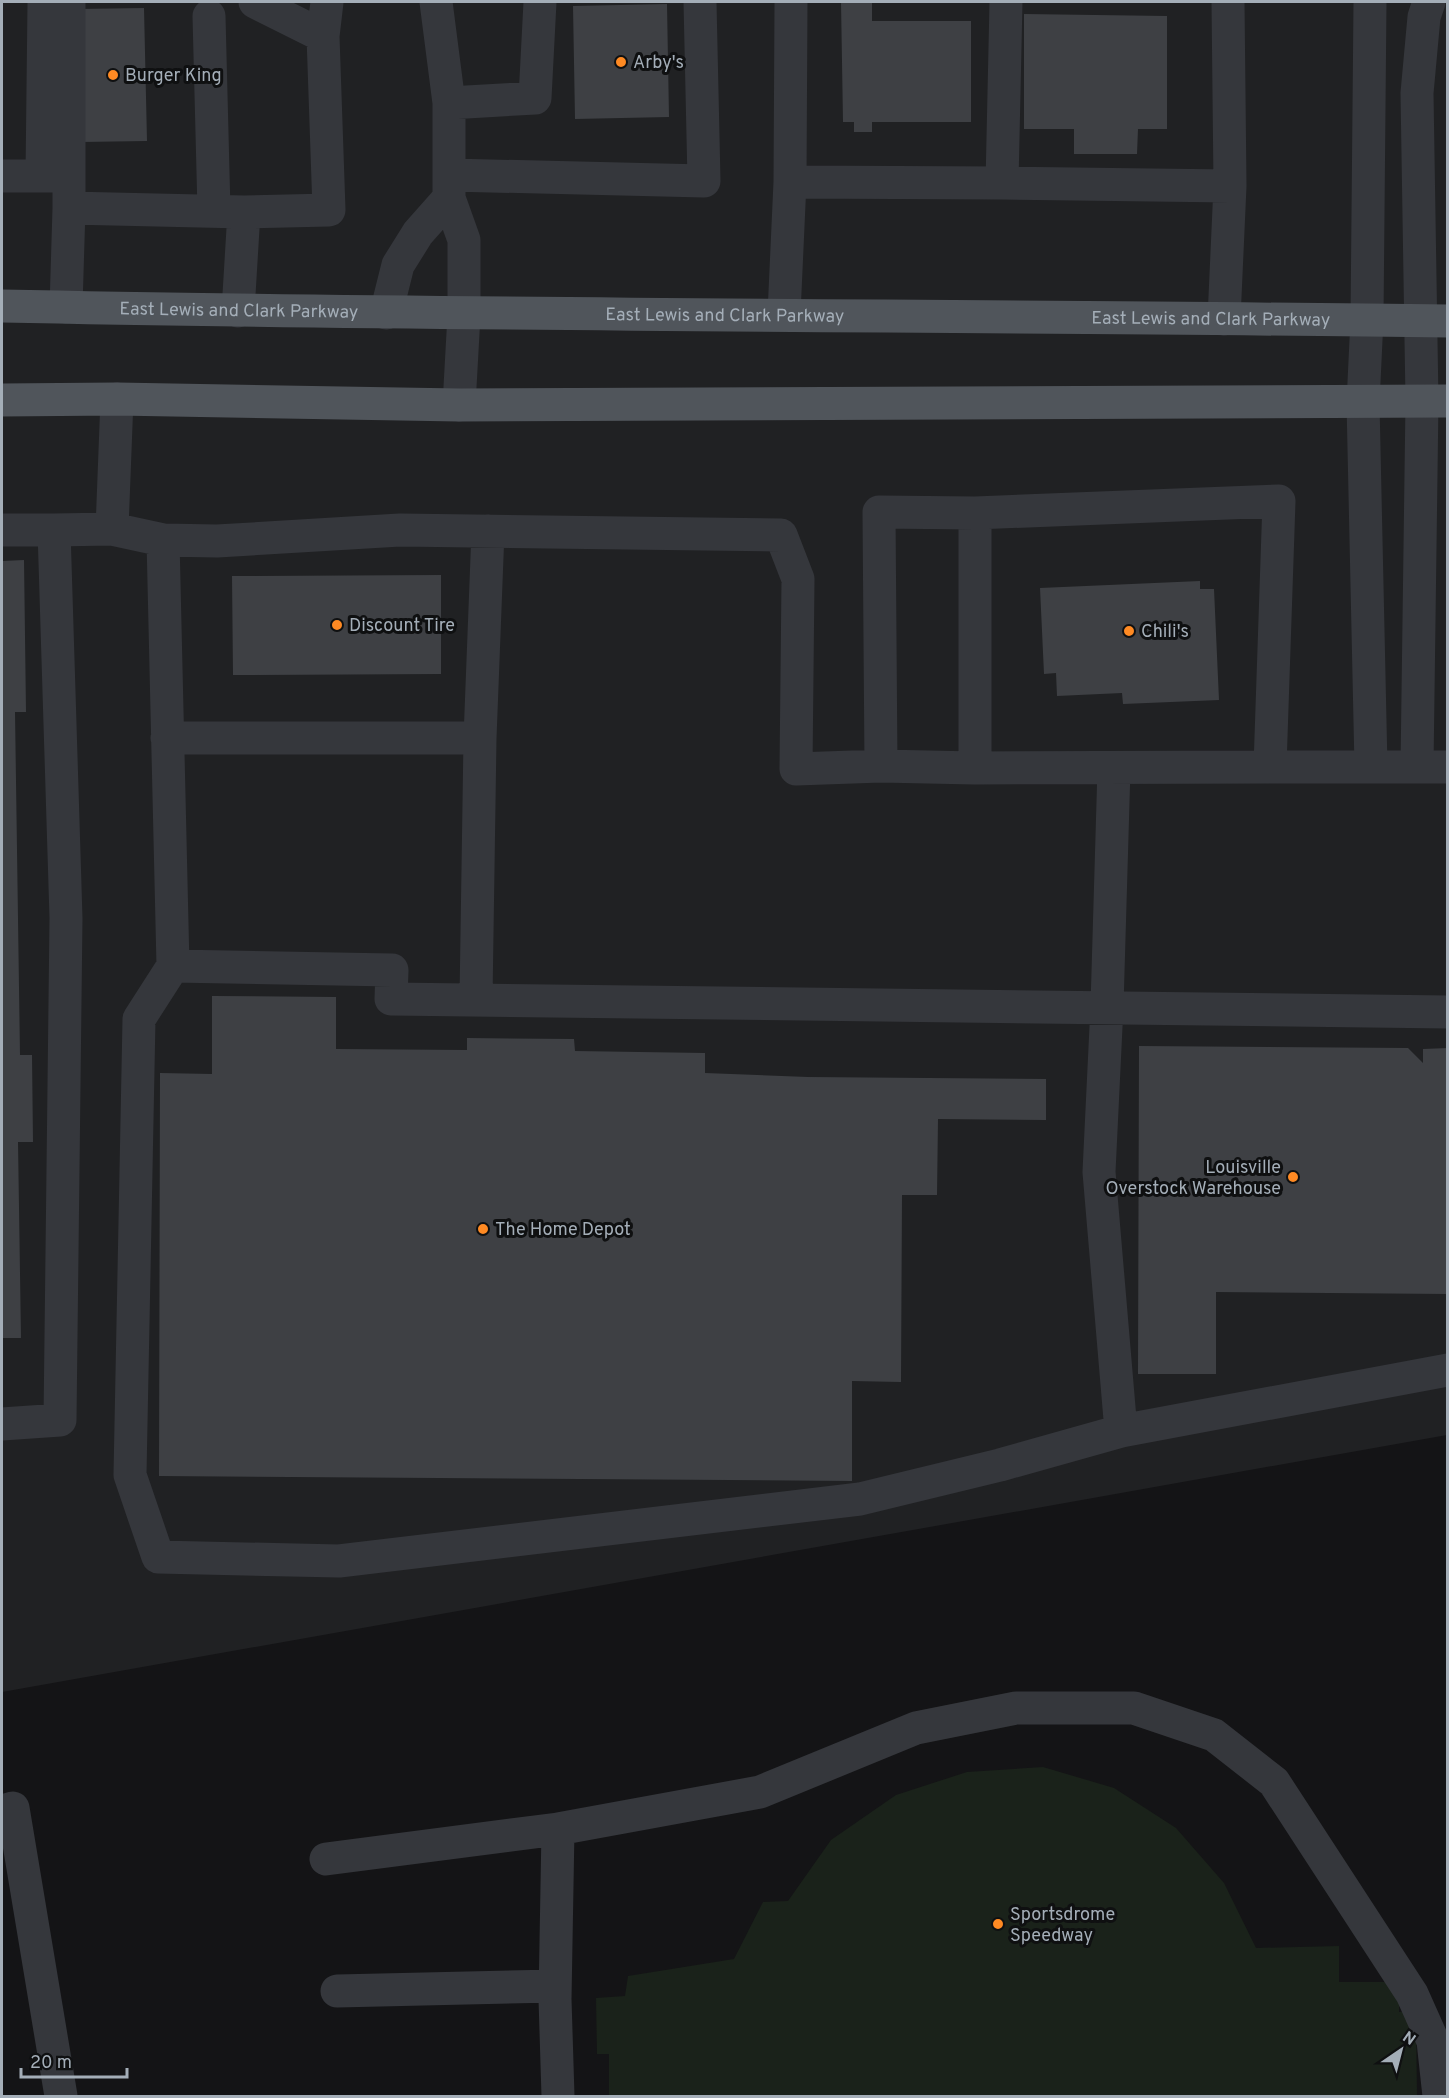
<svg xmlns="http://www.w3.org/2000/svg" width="1449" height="2098" font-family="Overpass,sans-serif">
<rect width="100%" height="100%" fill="#141416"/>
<path fill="#202123" d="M2,2H1447V1435L2,1692Z"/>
<path fill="#1a221a" d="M1043,1767L1114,1788L1176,1828L1224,1883L1256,1948L1339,1946V1982H1399V2012L1407,2011L1416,2020L1417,2096H578H609V2054H597L596,1998L625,1996L628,1976L734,1959L763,1902L788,1901L831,1840L896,1795L967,1772Z"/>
<path fill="#3e4044" d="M841,2H872V21H971V122H872V132H854V122H843Z
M667,4L669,117L575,119L573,6Z
M144,8L147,141L81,142L78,9Z
M1024,14L1167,16V129H1138L1137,154H1074V129H1024Z
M24,560L26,712H15L20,1055H32L33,1142H18L21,1338H2V561Z
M441,575V674L233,675L232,576Z
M1200,581V589H1214L1219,700L1123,704L1122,693L1057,696L1056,673L1044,674L1040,588Z
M212,996L336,997V1049L467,1050V1038L574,1039L575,1051L705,1053V1073L808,1077L1046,1079V1120L938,1119L937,1195H902L901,1382L852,1381V1481L159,1476L160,1073L212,1074Z
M1139,1046L1408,1048L1423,1063V1049L1448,1048V1294L1216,1292V1374H1138Z"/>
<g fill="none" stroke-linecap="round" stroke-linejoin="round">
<path stroke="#35373c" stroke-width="33" d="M255,2L323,36
M436,2L449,103V198L464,240V315L459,405
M1228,2L1230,186
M1370,2L1367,319L1363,403L1371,767
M209,16L214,211
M449,103L535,98L540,2
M42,175L44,2
M450,175L704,181L700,2
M2,176H63
M790,182L1002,183L1006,2
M1002,183L1230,186L1224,319
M69,208L244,212L238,311
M244,212L329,210L323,36L327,2
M66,307L69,208V2
M386,313L398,265L418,233L449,198
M784,314L790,182L791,2
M117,399L112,529L163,540L217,541L400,530L781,535L798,579L796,769L881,766
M2,530H54
M163,540L173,966L392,970L391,999L1448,1012
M167,738H480
M1270,767L975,768V513L1279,501L1270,767H1448
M1417,767L1422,401L1417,93L1424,17L1429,2
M975,768L881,766L879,512L975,513
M1114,768L1107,1006L1099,1172L1121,1431L1448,1370
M173,966L139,1019L130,1475L158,1557L339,1561L860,1499L1000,1465L1121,1431
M476,999L480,738L488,531
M2,1424L60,1420L66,918L54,530L112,529
M2,1811L13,1808L61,2096
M326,1859L558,1829
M337,1991L555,1986
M558,2096L555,1999L558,1829L760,1792L916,1728L1016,1708H1134L1214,1735L1274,1782L1412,1994L1433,2041L1439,2096"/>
<g stroke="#50555b" stroke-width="33">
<path id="s1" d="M2,306C483,316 965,315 1448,321"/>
<path d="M2,400L117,399L459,405L1448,401"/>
</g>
</g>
<g fill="#ff8a23" stroke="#0f1011" stroke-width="2">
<circle cx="621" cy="62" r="6"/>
<circle cx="113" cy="75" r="6"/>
<circle cx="337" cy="625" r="6"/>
<circle cx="1129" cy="631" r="6"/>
<circle cx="1293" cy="1177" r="6"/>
<circle cx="483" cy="1229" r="6"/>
<circle cx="998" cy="1924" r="6"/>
</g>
<g text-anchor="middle" stroke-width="6" stroke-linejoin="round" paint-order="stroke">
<g font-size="18" fill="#a4aeb8" stroke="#0f1011" text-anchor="start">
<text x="633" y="68">Arby's</text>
<text x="125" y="81">Burger King</text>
<text x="349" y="631">Discount Tire</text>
<text x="1141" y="637">Chili's</text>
<text x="1281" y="1173" text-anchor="end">Louisville<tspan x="1281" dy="21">Overstock Warehouse</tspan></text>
<text x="495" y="1235">The Home Depot</text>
<text x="1010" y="1920">Sportsdrome<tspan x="1010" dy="21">Speedway</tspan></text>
</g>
<g font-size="18" fill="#a4aeb8" stroke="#0f1011">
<text dy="6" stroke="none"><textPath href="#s1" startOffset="237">East Lewis and Clark Parkway</textPath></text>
<text dy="6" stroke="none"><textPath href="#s1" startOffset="723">East Lewis and Clark Parkway</textPath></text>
<text dy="6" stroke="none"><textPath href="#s1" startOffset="1209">East Lewis and Clark Parkway</textPath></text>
</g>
</g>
<rect width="1449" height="2098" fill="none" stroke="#a4aeb8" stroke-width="6"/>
<g transform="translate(1401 2050) rotate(35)" stroke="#0f1011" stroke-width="4.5" paint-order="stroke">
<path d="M0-4.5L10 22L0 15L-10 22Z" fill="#a4aeb8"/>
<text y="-9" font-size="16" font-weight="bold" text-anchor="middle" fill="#a4aeb8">N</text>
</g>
<path d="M21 2068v9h106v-9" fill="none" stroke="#a4aeb8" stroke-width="3"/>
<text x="30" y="2068" font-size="18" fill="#a4aeb8" stroke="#0f1011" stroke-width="4.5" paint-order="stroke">20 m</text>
</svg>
